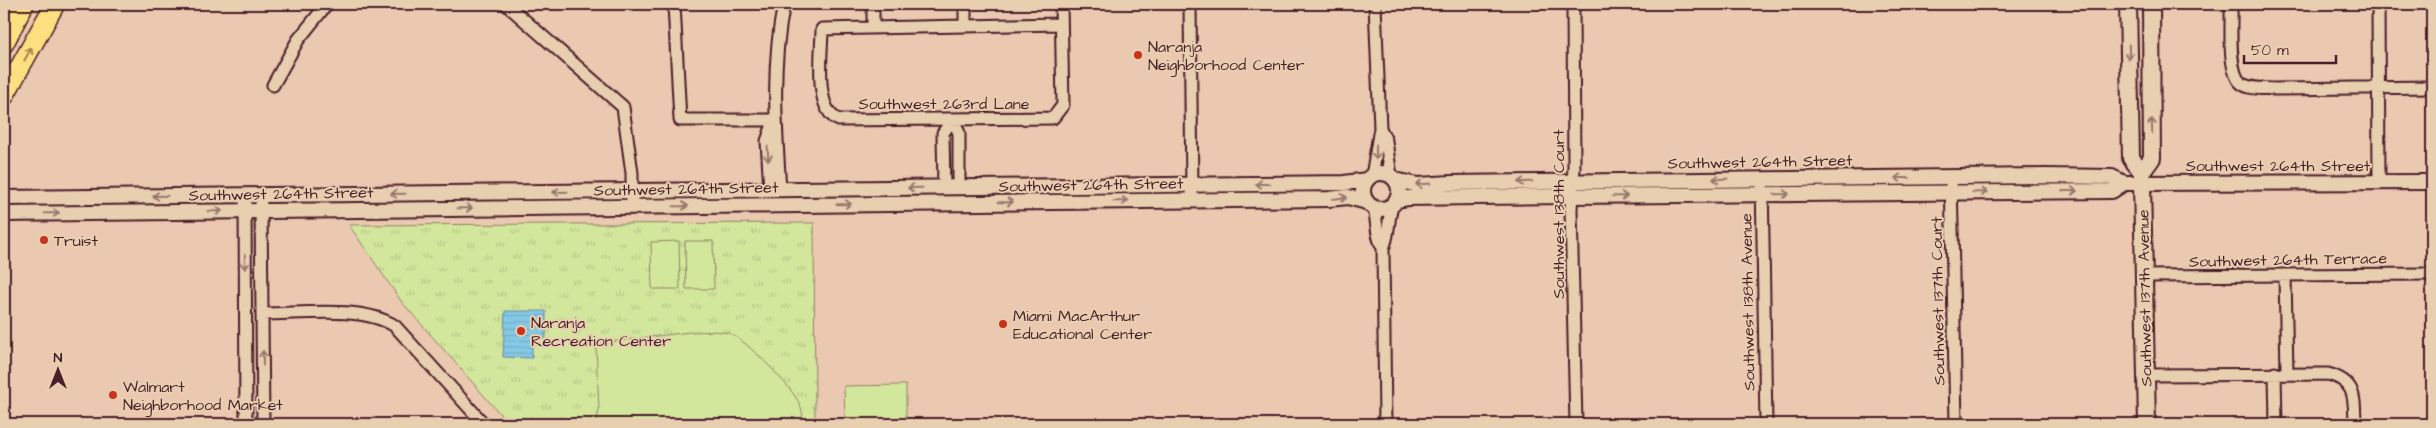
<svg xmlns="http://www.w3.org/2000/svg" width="2436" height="428" font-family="'Architects Daughter',sans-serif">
<defs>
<pattern id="grass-tufts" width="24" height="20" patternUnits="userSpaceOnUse" patternTransform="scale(1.25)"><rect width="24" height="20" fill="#d2e79c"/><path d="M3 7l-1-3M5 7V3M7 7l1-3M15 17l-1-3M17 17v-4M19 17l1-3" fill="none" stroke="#b6c687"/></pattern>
<pattern id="water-rules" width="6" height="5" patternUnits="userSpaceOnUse" patternTransform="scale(1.25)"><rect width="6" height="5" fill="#84c9e5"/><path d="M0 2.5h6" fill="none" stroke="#74acc5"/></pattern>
</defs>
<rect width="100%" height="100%" fill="#ebc8b0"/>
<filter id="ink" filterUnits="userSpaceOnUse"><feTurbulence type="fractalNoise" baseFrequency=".02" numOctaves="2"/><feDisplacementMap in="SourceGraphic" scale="10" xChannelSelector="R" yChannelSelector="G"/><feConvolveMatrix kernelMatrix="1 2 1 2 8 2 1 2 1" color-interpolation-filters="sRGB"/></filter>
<g filter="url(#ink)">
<path fill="url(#grass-tufts)" stroke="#8e8364" d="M814,223L815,424H509L401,301L349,225Z"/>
<path fill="#d2e79c" stroke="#8e8364" d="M679,241L680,289H652L651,242Z
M685,241H713L714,289H686Z
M690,332C701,332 717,330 728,333C744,337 795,390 800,405C803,412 803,418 802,424H596L599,410L596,348L600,343Z
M906,385V419L845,420L844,386Z"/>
<path fill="url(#water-rules)" stroke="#6d859b" d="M505,311H546V338L532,340V358L503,357Z"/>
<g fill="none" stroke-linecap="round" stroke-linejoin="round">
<g stroke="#4a1f2b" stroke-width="15">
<path id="minor" d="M506,4L623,107L632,173V206
M674,4L680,120H775
M1061,4L1063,105L1053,118L839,120C813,110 822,52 822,29L1061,24
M1190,4L1192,192
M1573,4L1574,168L1571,209L1576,424
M2231,4C2232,22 2227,72 2241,83C2250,90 2264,88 2275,89L2432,87
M2378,4L2379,182
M965,26V4
M873,28V4
M273,85L298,40L327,4
M953,119L959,133V188
M1380,128L1386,141L1391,176
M1372,176L1380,128L1375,4
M1951,177L1956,424
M1762,179L1766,424
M944,188L943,133L953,119
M770,190L767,141L773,124
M780,190C776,128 771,65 784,4
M245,195L246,424
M261,204L263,424
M1373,206C1378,220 1375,235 1383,248
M2285,275L2287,373
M2144,276L2432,274
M263,314C302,314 362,305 395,326L484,424
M2275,373L2276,424
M2146,375L2328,374C2357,382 2354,398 2355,424
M1385,424L1383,248C1390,234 1387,219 1393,204"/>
</g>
<g stroke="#4a1f2b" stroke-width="18">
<path id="tertiary" d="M1363 191a18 18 0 1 1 36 0a18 18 0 1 1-36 0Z
M1395,180L1418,185L1451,183L2045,176L2112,177L2124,183L2432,182
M4,198L1344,183L1367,180
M1396,200L1408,198L1474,197L2112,191L2124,183
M4,214L1329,199L1348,197L1367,202"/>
</g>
<g stroke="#4a1f2b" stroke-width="20">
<path id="secondary" d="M2128,4L2131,158L2142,172
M2147,424L2142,183V172L2152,158L2151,4"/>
</g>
<g stroke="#4a1f2b" stroke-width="22">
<path id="trunk" d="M4,43L24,4
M4,96L55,4"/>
</g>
<use href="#minor" stroke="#e8cfb0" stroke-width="11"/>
<use href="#tertiary" stroke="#e8cfb0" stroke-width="14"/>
<use href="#secondary" stroke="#e8cfb0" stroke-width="16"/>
<use href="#trunk" stroke="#fce080" stroke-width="19"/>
</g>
<defs><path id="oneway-shaft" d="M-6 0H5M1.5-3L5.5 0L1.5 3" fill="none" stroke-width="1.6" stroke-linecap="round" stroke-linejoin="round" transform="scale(1.25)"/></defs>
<g stroke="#99776e">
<use href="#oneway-shaft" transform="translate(2129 52) rotate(89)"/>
<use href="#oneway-shaft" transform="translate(2152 126) rotate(-91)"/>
<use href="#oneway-shaft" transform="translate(1376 152) rotate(91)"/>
<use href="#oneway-shaft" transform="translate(768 154) rotate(87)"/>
<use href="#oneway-shaft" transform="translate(1902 178) rotate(180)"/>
<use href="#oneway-shaft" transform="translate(1720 179) rotate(179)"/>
<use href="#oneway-shaft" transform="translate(1525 182) rotate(179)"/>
<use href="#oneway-shaft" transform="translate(1263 184) rotate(180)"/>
<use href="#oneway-shaft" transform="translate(1423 184) rotate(176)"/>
<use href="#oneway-shaft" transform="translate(915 188) rotate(179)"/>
<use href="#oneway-shaft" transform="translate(2070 191)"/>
<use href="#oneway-shaft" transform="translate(560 192) rotate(179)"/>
<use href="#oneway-shaft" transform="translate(1980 192) rotate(-1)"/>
<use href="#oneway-shaft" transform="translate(398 194) rotate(179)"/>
<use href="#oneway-shaft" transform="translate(1782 194) rotate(-1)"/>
<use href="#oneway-shaft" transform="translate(160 196) rotate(179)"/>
<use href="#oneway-shaft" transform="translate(1620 196) rotate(-1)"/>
<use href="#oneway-shaft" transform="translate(1340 198) rotate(-7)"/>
<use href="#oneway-shaft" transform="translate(1121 201) rotate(-1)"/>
<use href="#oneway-shaft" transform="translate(1006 202) rotate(-1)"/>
<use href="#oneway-shaft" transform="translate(844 204) rotate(-1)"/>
<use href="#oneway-shaft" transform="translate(681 206) rotate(-1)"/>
<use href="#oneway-shaft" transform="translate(465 208) rotate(-1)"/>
<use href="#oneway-shaft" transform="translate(215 211) rotate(-1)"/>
<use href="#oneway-shaft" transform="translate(52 213) rotate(-1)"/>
<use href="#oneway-shaft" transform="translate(245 262) rotate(89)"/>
<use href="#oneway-shaft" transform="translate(263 358) rotate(-90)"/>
</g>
<use stroke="#a38056" href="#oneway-shaft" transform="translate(28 54) rotate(-61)"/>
</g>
<g fill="#c8321e" stroke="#e8cfb0" stroke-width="2">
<circle cx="1138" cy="55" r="5"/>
<circle cx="44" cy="240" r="5"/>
<circle cx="1003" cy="324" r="5"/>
<circle cx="521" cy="331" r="5"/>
<circle cx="113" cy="395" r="5"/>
</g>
<g text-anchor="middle" stroke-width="4" stroke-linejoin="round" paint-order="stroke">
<g font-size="16" fill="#4a1f2b" stroke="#e8cfb0" text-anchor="start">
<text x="1148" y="52">Naranja<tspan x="1148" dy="18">Neighborhood Center</tspan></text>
<text x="54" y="246">Truist</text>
<text x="1013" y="321">Miami MacArthur<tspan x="1013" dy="18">Educational Center</tspan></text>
<text x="531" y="328">Naranja<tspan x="531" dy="18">Recreation Center</tspan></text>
<text x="123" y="392">Walmart<tspan x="123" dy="18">Neighborhood Market</tspan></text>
</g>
<g font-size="16" fill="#4a1f2b" stroke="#e8cfb0">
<text x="944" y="109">Southwest 263rd Lane</text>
<text transform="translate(1760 161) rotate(-1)" y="6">Southwest 264th Street</text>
<text x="2278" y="171">Southwest 264th Street</text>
<text transform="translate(1091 184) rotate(-1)" y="6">Southwest 264th Street</text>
<text transform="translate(686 188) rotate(-1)" y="6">Southwest 264th Street</text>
<text transform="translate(281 193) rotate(-1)" y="6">Southwest 264th Street</text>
<text transform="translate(1558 214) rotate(-90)" y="6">Southwest 138th Court</text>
<text transform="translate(2288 259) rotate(-1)" y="6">Southwest 264th Terrace</text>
<text transform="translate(2144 298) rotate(-91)" y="6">Southwest 137th Avenue</text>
<text transform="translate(1937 301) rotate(-91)" y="6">Southwest 137th Court</text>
<text transform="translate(1747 302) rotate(-91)" y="6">Southwest 138th Avenue</text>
</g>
</g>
<rect width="2436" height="428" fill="none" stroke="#e8cfb0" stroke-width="20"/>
<rect x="10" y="10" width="2416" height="408" fill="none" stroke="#4a1f2b" stroke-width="2" filter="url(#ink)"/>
<g transform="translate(58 370)" stroke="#e8cfb0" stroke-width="4" paint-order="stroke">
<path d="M0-4L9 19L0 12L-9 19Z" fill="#4a1f2b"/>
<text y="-8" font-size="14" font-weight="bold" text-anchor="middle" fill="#4a1f2b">N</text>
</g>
<path d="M2244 55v8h92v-8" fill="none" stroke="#4a1f2b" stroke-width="2.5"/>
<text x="2251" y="55" font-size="15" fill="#4a1f2b" stroke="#e8cfb0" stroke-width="4" paint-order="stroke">50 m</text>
</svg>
